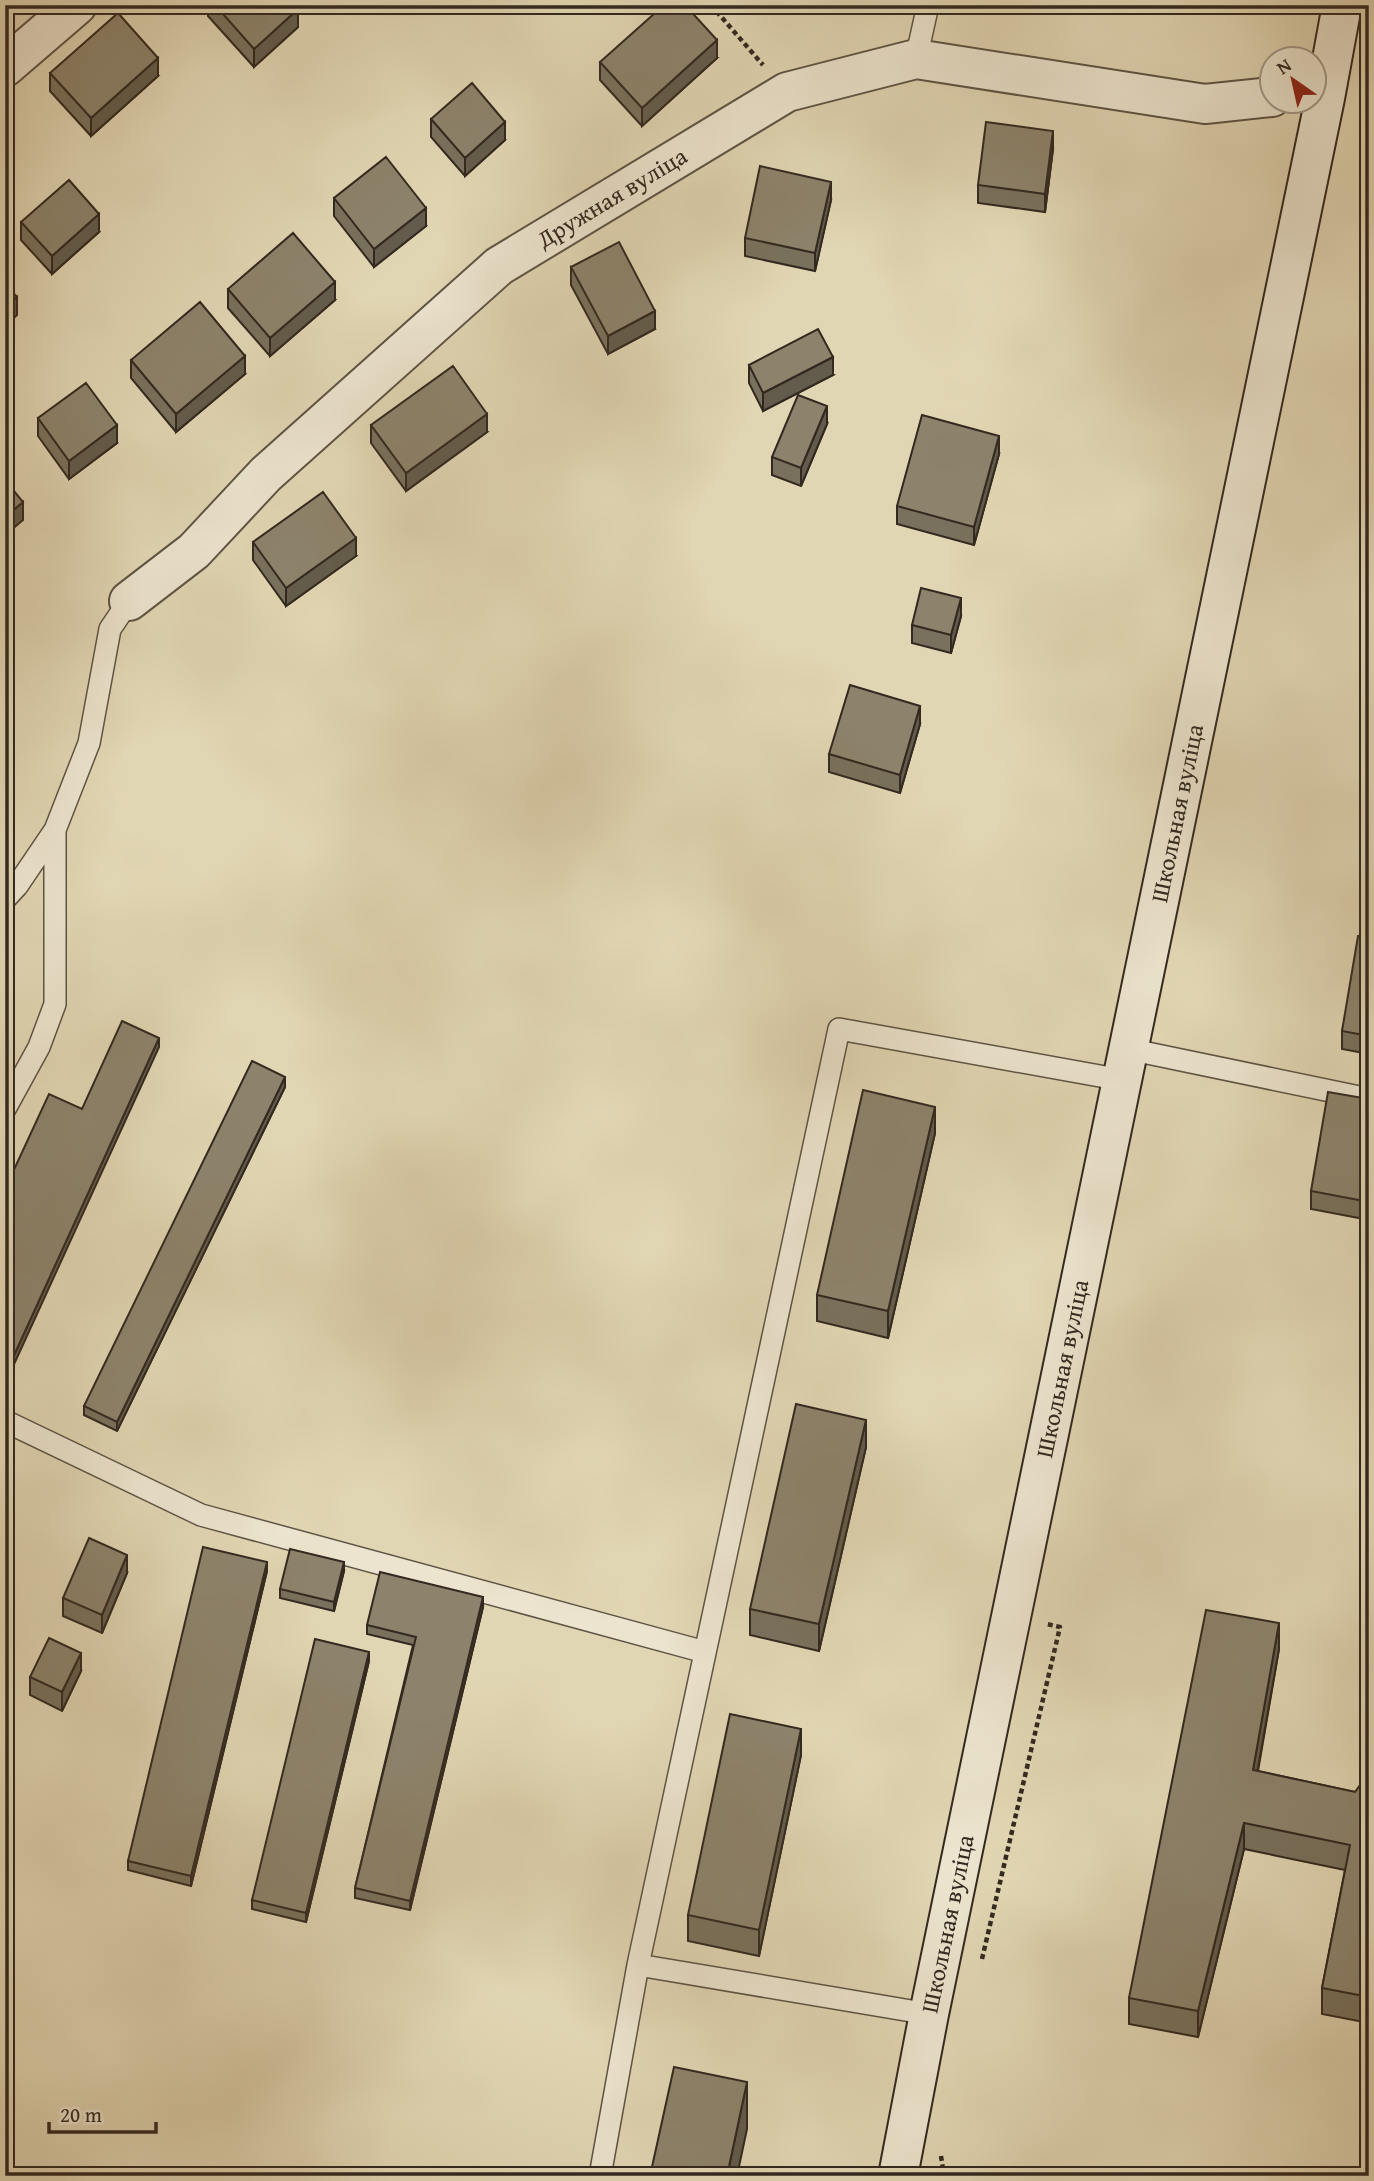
<svg xmlns="http://www.w3.org/2000/svg" width="1374" height="2181" font-family="'Gentium Book Plus',serif">
<rect width="100%" height="100%" fill="#e1d6b3"/>
<filter id="stains"><feTurbulence type="fractalNoise" baseFrequency=".00286" numOctaves="4"/><feColorMatrix values="0 0 0 0 .2 0 0 0 0 .09 0 0 0 0 .02 0 0 0 .5 -.17"/></filter>
<radialGradient id="worn" r=".72"><stop offset=".6" stop-color="#630" stop-opacity="0"/><stop offset="1" stop-color="#630" stop-opacity=".3"/></radialGradient>
<g fill="none" stroke-linecap="round" stroke-linejoin="round">
<g stroke="#5e5445" stroke-width="24">
<path id="lane" d="M916,59L928,5
M5,899L17,886L55,830
M1128,1049L1369,1099
M5,1109L39,1047L55,1004V830L89,743L110,629L129,601
M5,1421L201,1515L705,1652
M638,1965L929,2014
M600,2176L638,1965L839,1029L1122,1080"/>
</g>
<g stroke="#5e5445" stroke-width="42">
<g id="street">
<path d="M5,67L77,5"/>
<path id="s1" d="M129,601L194,551L266,474L499,266L787,92L916,59L1205,104L1272,97"/>
</g>
</g>
<g stroke="#332920" stroke-width="42">
<g id="secondary">
<path id="s2" d="M898,2176L929,2014L1325,98L1342,5"/>
</g>
</g>
<path stroke="#332920" stroke-width="4.5" stroke-dasharray="5 3.5" stroke-linecap="butt" d="M711,5L763,65
M982,1959L1060,1627L1047,1624
M941,2156L944,2176"/>
<use href="#lane" stroke="#ece4ce" stroke-width="21"/>
<use href="#street" stroke="#ece4ce" stroke-width="38"/>
<use href="#secondary" stroke="#ece4ce" stroke-width="38"/>
</g>
<path fill="#79715d" stroke="#332920" stroke-width="2" d="M208,5H295L298,27L254,67L208,16Z
M1044,5H1062L1060,10Z
M717,58L642,126L600,80V62Z
M50,73L158,76L91,136L50,91Z
M431,119L505,140L465,176L431,137Z
M1053,149L1045,212L978,203V185Z
M334,198L426,226L374,267L334,216Z
M831,200L815,271L745,256V238Z
M21,222L99,232L52,274L21,240Z
M571,267L655,329L608,354L571,285Z
M228,289L335,300L270,356L228,308Z
M131,360L245,374L176,432L131,378Z
M749,365L833,375L763,411L749,383Z
M38,418L117,443L69,479L38,436Z
M827,424L801,486L772,475V457Z
M371,425L487,432L406,491L371,443Z
M999,454L974,545L897,524V506Z
M253,542L356,556L286,606L253,560Z
M961,616L951,653L912,643V625Z
M920,724L900,793L829,772V754Z
M1369,937V1054L1342,1049V1031Z
M285,1087L117,1431L84,1415V1406Z
M1369,1099L1364,1219L1311,1209V1191Z
M935,1133L888,1338L817,1321V1295Z
M866,1447L819,1651L750,1635V1609Z
M267,1571L191,1886L128,1870V1861Z
M344,1571L334,1611L280,1598V1589Z
M127,1573L102,1633L63,1616V1598Z
M483,1607L410,1910L355,1898V1888L413,1645L367,1634V1625Z
M1279,1649L1258,1771L1355,1792L1369,1783V2023L1322,2014V1988L1345,1870L1244,1849L1198,2037L1129,2024V1998Z
M369,1661L306,1922L252,1909V1900Z
M81,1671L62,1711L30,1695V1677Z
M801,1755L759,1956L688,1941V1915Z"/>
<path fill="#635c4c" stroke="#332920" stroke-width="2" d="M298,9V27L254,67V49Z
M717,40V58L642,126V108Z
M158,58V76L91,136V118Z
M505,122V140L465,176V158Z
M1053,131V149L1045,212V194Z
M831,182V200L815,271V253Z
M426,208V226L374,267V249Z
M99,214V232L52,274V256Z
M335,282V300L270,356V338Z
M17,297V315L5,326V308Z
M655,311V329L608,354V336Z
M245,356V374L176,432V414Z
M833,357V375L763,411V393Z
M827,406V424L801,486V468Z
M487,414V432L406,491V473Z
M117,425V443L69,479V461Z
M999,436V454L974,545V527Z
M23,502V520L5,535V517Z
M356,538V556L286,606V588Z
M961,598V616L951,653V635Z
M920,706V724L900,793V775Z
M159,1038V1047L5,1384V1375Z
M285,1077V1087L117,1431V1422Z
M935,1107V1133L888,1338V1311Z
M1369,1176V1194L1364,1219V1201Z
M866,1420V1447L819,1651V1624Z
M127,1555V1573L102,1633V1615Z
M267,1562V1571L191,1886V1876Z
M344,1562V1571L334,1611V1602Z
M483,1597V1607L410,1910V1901Z
M1279,1623V1649L1253,1796V1770Z
M369,1652V1661L306,1922V1913Z
M81,1653V1671L62,1711V1692Z
M801,1729V1755L759,1956V1930Z
M1244,1823V1849L1198,2037V2011Z
M747,2082V2129L737,2176H727Z"/>
<path fill="#8d836c" stroke="#332920" stroke-width="2" d="M215,5H295L298,9L254,49Z
M664,5H685L717,40L642,108L600,62Z
M118,13L158,58L91,118L50,73Z
M472,83L505,122L465,158L431,119Z
M986,122L1053,131L1045,194L978,185Z
M386,157L426,208L374,249L334,198Z
M760,166L831,182L815,253L745,238Z
M69,180L99,214L52,256L21,222Z
M293,233L335,282L270,338L228,289Z
M619,242L655,311L608,336L571,267Z
M5,284L17,297L5,308Z
M200,302L245,356L176,414L131,360Z
M818,329L833,357L763,393L749,365Z
M453,366L487,414L406,473L371,425Z
M86,383L117,425L69,461L38,418Z
M798,395L827,406L801,468L772,457Z
M922,415L999,436L974,527L897,506Z
M5,480L23,502L5,517Z
M323,492L356,538L286,588L253,542Z
M921,588L961,598L951,635L912,625Z
M850,685L920,706L900,775L829,754Z
M1358,936L1369,937V1036L1342,1031Z
M122,1021L159,1038L5,1375V1189L49,1094L82,1109Z
M252,1061L285,1077L117,1422L84,1406Z
M863,1090L935,1107L888,1311L817,1295Z
M1328,1092L1369,1099V1176L1364,1201L1311,1191Z
M796,1404L866,1420L819,1624L750,1609Z
M89,1538L127,1555L102,1615L63,1598Z
M203,1547L267,1562L191,1876L128,1861Z
M290,1549L344,1562L334,1602L280,1589Z
M380,1572L483,1597L410,1901L355,1888L416,1637L367,1625Z
M1206,1610L1279,1623L1253,1770L1355,1792L1363,1781L1369,1783V1997L1322,1988L1350,1845L1244,1823L1198,2011L1129,1998Z
M49,1638L81,1653L62,1692L30,1677Z
M315,1639L369,1652L306,1913L252,1900Z
M730,1714L801,1729L759,1930L688,1915Z
M674,2067L747,2082L727,2176H650Z"/>
<g text-anchor="middle" stroke-width="5" stroke-linejoin="round" paint-order="stroke">
<g font-size="24" fill="#332920" stroke="#ece4ce">
<text dy="8" stroke="none"><textPath href="#s1" startOffset="632">Дружная вуліца</textPath></text>
<text dy="8" stroke="none"><textPath href="#s2" startOffset="1391">Школьная вуліца</textPath></text>
<text dy="8" stroke="none"><textPath href="#s2" startOffset="824">Школьная вуліца</textPath></text>
<text dy="8" stroke="none"><textPath href="#s2" startOffset="257">Школьная вуліца</textPath></text>
</g>
</g>
<rect width="1374" height="2181" fill="none" stroke="#e1d6b3" stroke-width="28"/>
<rect x="7" y="7" width="1360" height="2167" fill="none" stroke="#332920" stroke-width="3.5"/>
<rect x="14" y="14" width="1346" height="2153" fill="none" stroke="#332920" stroke-width="2"/>
<g transform="translate(1293 80) rotate(326)"><circle r="33" fill="#ece4ce" stroke="#a29988" stroke-width="2"/>
<path d="M0-5L12 26L0 18L-12 26Z" fill="#8f2418"/>
<text y="-10" font-size="19" font-weight="bold" text-anchor="middle" fill="#332920">N</text>
</g>
<path d="M49 2122v10h107v-10" fill="none" stroke="#332920" stroke-width="3.5"/>
<text x="60" y="2122" font-size="21" fill="#332920" stroke="#ece4ce" stroke-width="5" paint-order="stroke">20 m</text>
<rect width="100%" height="100%" filter="url(#stains)"/>
<rect width="100%" height="100%" fill="url(#worn)"/>
</svg>
